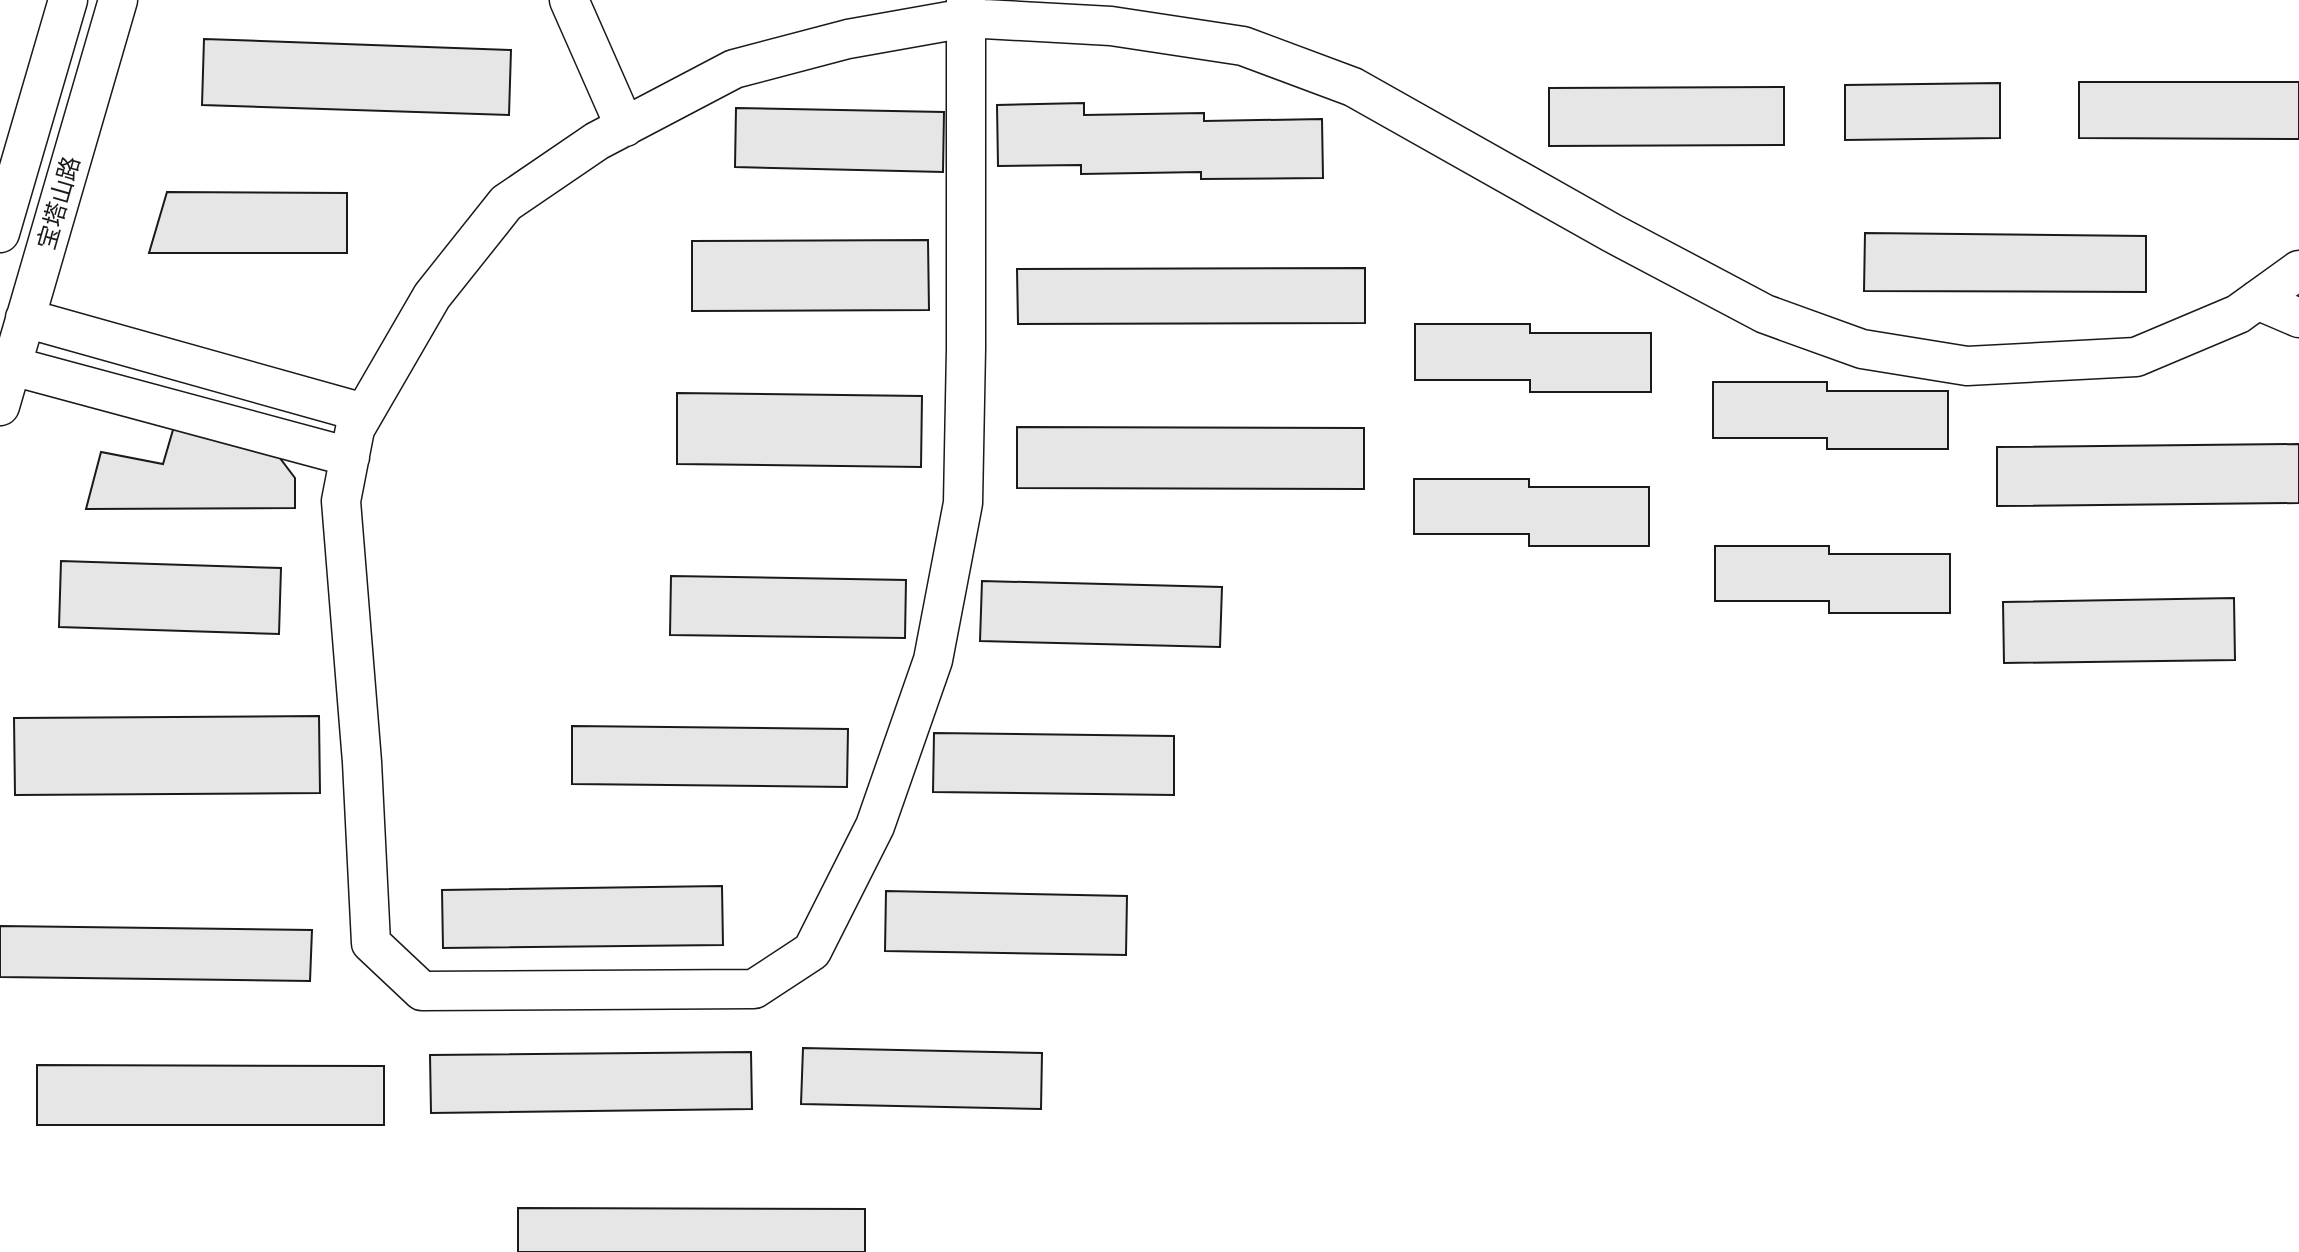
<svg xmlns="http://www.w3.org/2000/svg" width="2299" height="1252" font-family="'Work Sans','Noto Sans SC',sans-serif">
<rect width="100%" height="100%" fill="#fff"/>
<path fill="#e6e6e6" stroke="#1a1a1a" stroke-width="2" d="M204,39L511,50L509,115L202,105Z
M2079,82H2299V139L2079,138Z
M2000,83V138L1845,140V85Z
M1784,87V145L1549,146V88Z
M1084,103V115L1204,113V121L1322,119L1323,178L1201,179V172L1081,174V165L998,166L997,105Z
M736,108L944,112L943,172L735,167Z
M167,192L347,193V253H149Z
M1865,233L2146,236V292L1864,291Z
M928,240L929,310L692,311V241Z
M1365,268V323L1018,324L1017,269Z
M1415,324H1530V333H1651V392H1530V380H1415Z
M1713,382H1827V391H1948V449H1827V438H1713Z
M677,393L922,396L921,467L677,464Z
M175,423L273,449L295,478V508L86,509L101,452L163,464Z
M1017,427L1364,428V489L1017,488Z
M2299,444V503L1997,506V447Z
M1414,479H1529V487H1649V546H1529V534H1414Z
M1715,546H1829V554H1950V613H1829V601H1715Z
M61,561L281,568L279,634L59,627Z
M671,576L906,580L905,638L670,635Z
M982,581L1222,587L1220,647L980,641Z
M2234,598L2235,660L2004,663L2003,602Z
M319,716L320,793L15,795L14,718Z
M572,726L848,729L847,787L572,784Z
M934,733L1174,736V795L933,792Z
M722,886L723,945L443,948L442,890Z
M886,891L1127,896L1126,955L885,951Z
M0,926L312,930L310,981L0,977Z
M803,1048L1042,1053L1041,1109L801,1104Z
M751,1052L752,1109L431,1113L430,1055Z
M37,1065L384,1066V1125H37Z
M518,1208L865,1209V1252H518Z"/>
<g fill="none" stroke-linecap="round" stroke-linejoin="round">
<g stroke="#1a1a1a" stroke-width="41">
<path id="minor" d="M569,0L625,127
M966,0V18L848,39L734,69L597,141L506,203L432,296L355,429L341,501L362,762L371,943L422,991L754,989L812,951L875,826L933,660L963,503L966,349V18L1111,26L1243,46L1353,87L1612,233L1765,314L1862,349L1967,366L2136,357L2238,314L2299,270
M0,233L68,0
M2257,300L2299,318
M25,318L364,413
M12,366L350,457
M0,406L118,0"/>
</g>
<use href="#minor" stroke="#fff" stroke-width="38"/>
</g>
<g text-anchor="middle" stroke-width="5" stroke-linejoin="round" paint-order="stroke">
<g font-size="24" fill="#1a1a1a" stroke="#fff">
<text transform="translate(59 203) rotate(-74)" y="8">宝塔山路</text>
</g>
</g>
</svg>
